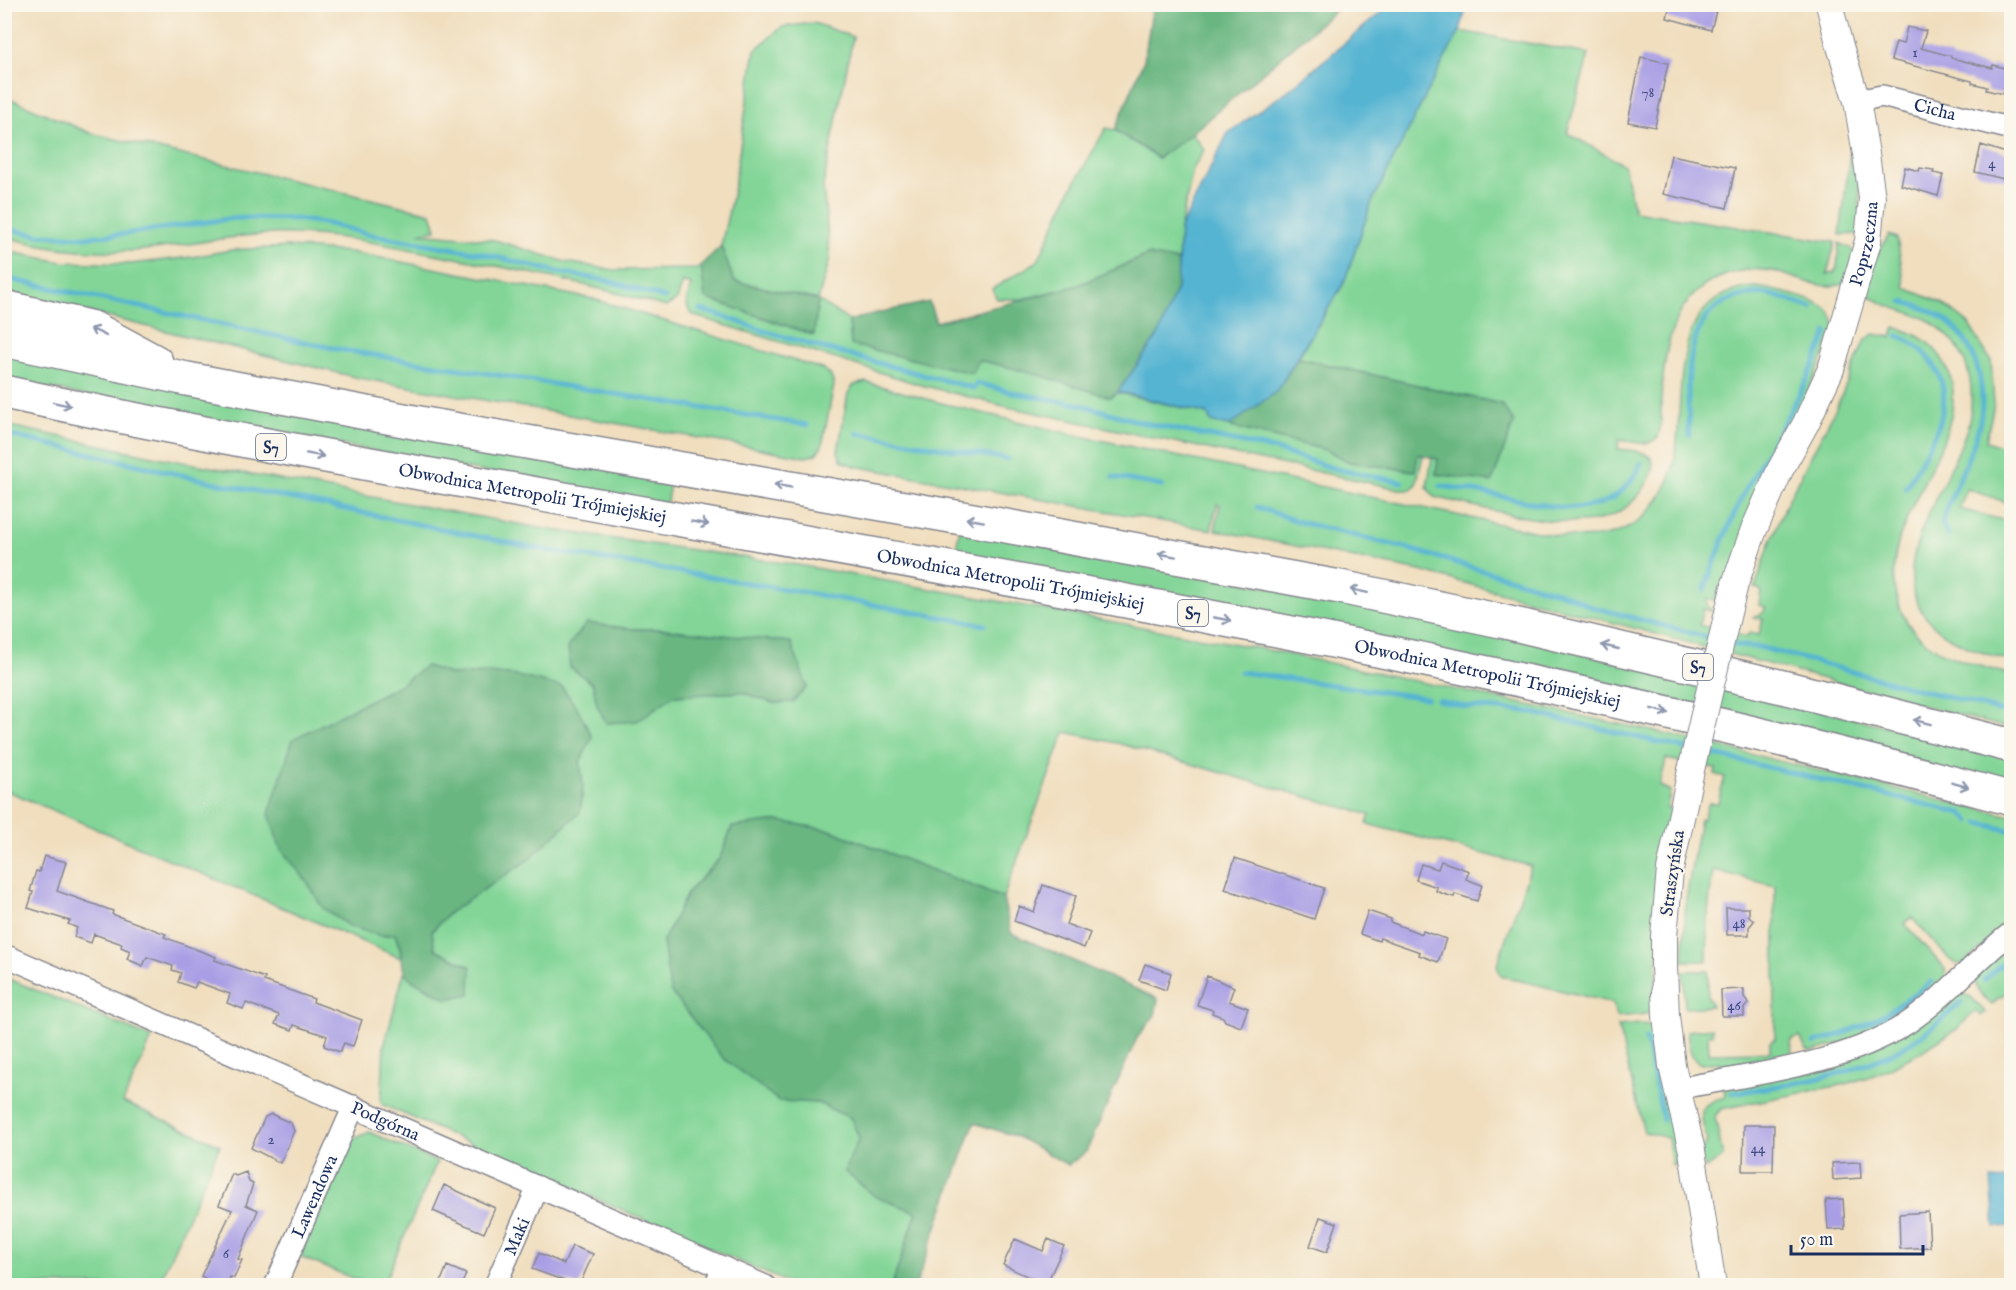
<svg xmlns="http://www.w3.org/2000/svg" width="2016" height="1290" font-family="'IM FELL English',serif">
<rect width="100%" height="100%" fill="#fbf7ec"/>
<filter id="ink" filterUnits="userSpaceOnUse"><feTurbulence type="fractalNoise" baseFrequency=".0167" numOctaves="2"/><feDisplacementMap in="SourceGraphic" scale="12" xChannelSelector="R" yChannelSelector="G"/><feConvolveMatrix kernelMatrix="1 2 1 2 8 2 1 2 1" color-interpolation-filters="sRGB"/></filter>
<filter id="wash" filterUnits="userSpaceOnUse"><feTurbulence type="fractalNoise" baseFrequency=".008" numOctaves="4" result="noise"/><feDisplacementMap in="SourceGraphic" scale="24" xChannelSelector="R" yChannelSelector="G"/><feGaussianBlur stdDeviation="1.35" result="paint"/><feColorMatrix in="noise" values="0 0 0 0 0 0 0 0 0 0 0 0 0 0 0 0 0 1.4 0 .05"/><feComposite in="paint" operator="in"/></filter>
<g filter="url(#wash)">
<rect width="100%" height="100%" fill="#f0debe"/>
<path fill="#82d597" stroke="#4e827a" stroke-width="1.5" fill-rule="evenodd" d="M814,23L853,37L823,186L830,258L818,300L849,321L851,345L972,373L979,360L1208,414L1211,422L1326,450L1350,462L1414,471L1418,454L1423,455L1416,485L1410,490H1404L1008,407L921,385L695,316C682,308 688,297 691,285L683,282L677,300L666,307C593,285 519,270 445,256C394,247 344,235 292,234C245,232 200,244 153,249C103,255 53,250 5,237L4,96L90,133L431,213L436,230L419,233L495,240L566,262L613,270L697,269L701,265L706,298L813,335L818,300L734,281L721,246L733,192L755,50L782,27Z
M1460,31L1589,54L1567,133L1624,165L1634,211L1835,242L1827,275L1834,273L1837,267L1839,243L1851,248L1856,256L1843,284C1823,292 1792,275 1772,271C1752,267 1732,271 1714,280C1669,303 1664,356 1661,400C1661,412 1662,426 1658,437C1648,448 1632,441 1619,440L1618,449C1627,450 1642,450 1649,456C1654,461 1654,467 1652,473C1642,498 1620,517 1594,521C1547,527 1481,507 1434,497L1427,487L1432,458L1439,459L1436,474L1501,404L1298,358L1344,283L1371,204L1441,65Z
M1106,128L1115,130L1158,158L1192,133L1204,150L1193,169L1180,229L1178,261L1148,255L1076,286L1022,299H997L992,289L1038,261L1068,195Z
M1852,137L1860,179L1859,234L1840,235Z
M1889,235L1897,238L1905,288L1942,303L1968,323L1991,361L1994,404L1986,441L2011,450V504L1967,489L1959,509L2011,522V661C1991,655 1970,650 1952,639C1861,586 1950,492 1968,425C1973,404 1973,383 1965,362C1958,344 1943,329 1926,319C1913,312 1870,305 1867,289C1864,274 1881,248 1889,235Z
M290,247L350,252L593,299L825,370L831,376L834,385L822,446L816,454L806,457L359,378L5,292V251L62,262L130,264L192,257L231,250Z
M1756,287C1771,289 1818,299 1828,310C1833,315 1834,320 1836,327L1725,587L1721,586L1715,600L1707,599V605L1712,611L1703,609L1699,625L1747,637L1749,633L1759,635L1763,619L1752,617L1762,614L1766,607L1759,605L1761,590L1755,588L1769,546L1788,500L1837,406L1865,340L1874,334L1892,337L1895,327C1917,333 1935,344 1945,364C1984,436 1870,519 1898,602C1902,616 1911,630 1923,640C1948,660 1981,666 2011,675V729L1420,571L1215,530L1220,505L1217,504L1211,530L854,466L842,461L838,452L848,393L854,385L866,382L945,404L1071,434L1547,534C1584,540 1622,542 1649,511C1662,497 1670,481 1674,463C1687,400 1663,293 1756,287Z
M5,351L671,477L666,507L5,380Z
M5,425L167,459L545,529L798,565L1264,649L1657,732L2011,816V923L1963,964H1956L1950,960L1911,917L1905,924L1945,969L1946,981L1907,1012L1859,1038L1812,1052L1806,1049L1800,1037L1791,1040L1792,1052L1785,1060L1721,1073L1719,1062L1702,1064C1688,1058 1689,1044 1687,1031L1712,1028V1034L1708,1035L1709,1053L1770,1052V1042L1775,1039V886L1713,870L1708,912L1707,961H1683L1686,899L1700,819H1703L1709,803H1718L1725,777L1715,774L1716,769L1666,759L1660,786L1670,791L1667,809L1672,810L1653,1008L1646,1014L1616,1017L1613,1003L1501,976L1497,965L1531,866L1367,824L1370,815L1117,743L1065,732L1003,898L830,830L732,827L720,858L688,892L779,1100L818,1103L851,1118L859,1138L876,1197L917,1212L892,1285H793L381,1104L384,1046L404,972C416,984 432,990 447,999L471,967L435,949L431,932L449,913L529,859L580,811L583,786L580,762L592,737L489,673L452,675L426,666L398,686L308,883L322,907L349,926L381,936L395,934L400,948L401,958L5,790ZM633,629H664L793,652L807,686L793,702L773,703L742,692L673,696L637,721L597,705L593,684L570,667L568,646Z
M960,528L1446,621L2011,756V786L954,558Z
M2011,943V991L1996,1000V1001L1992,1005C1984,997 1973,989 1975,977Z
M1683,971H1708V1000H1710L1711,1006L1685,1008Z
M4,977L152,1038L123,1102L220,1145L158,1285H5Z
M1959,993L1970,996L1985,1012L1981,1016L1975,1011L1957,1029L1921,1052L1880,1073L1846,1084L1721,1109L1715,1116L1723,1157L1706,1168L1698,1155L1707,1142C1701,1115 1694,1104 1725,1097L1724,1087L1815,1069Z
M1641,1024L1650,1025L1657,1031L1684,1162L1672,1165L1668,1138L1644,1132L1618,1026Z
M369,1132L437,1162L383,1285H370L300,1257L351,1140Z"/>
<path fill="#69b680" stroke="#42726f" stroke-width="1.5" d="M1153,5V4L1342,5L1192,133L1158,158L1115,130L1144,60Z
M721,246L734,281L818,300L814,335L705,298L701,265Z
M1148,255L1178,261L1177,288L1159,334L1117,393L1110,397L1032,373L979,360L972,373L851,345L849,321L877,313L929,302L936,322L1076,286Z
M1298,358L1501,404L1514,422L1492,482L1436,474L1438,459L1418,454L1415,471L1350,462L1326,450L1229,426L1276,392Z
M587,623L633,629H664L791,642L807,687L793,702L773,703L742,692L673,696L637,721L606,723L597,705L593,684L570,667L568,646Z
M426,666L452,675L489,673L518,676L562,687L579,711L592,737L580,762L583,786L580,812L529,859L449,913L432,931L435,949L471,967L470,994L447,999L425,986L413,981L404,972L400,948L395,934L381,936L349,926L322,907L308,883L280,848L269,814L293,739L398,686Z
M778,821L830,830L1003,898L1011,933L1158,999L1155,1015L1137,1038L1086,1152L1068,1165L1018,1137L974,1123L916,1285H892L917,1212L876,1197L844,1171L859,1138L851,1118L818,1103L779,1101L723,1058L670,991L663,941L688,892L720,858L732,827Z"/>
<path fill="#54b4d2" stroke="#387298" stroke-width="1.5" d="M1390,5H1467L1460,31L1441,65L1371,204L1344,283L1276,392L1229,426L1211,422L1208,414L1120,392L1117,393L1159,334L1177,288L1180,229L1228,133L1290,89Z
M2011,1179V1226L1995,1227L1991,1180Z"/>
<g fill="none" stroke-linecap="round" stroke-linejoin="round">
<path stroke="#54b4d2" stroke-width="5" d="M4,228L38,235L86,237L124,234L235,218L296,219L329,224L367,234L480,253L557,272L609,281L665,298
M4,278L342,350L807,425
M1903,302C1915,305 1927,308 1938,315C1977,338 1990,391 1977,433C1968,464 1951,493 1942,524L1948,535
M700,310C726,315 749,327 774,334C840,353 907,371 974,388L977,383L1015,393L1082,405L1144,423L1273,449L1336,469L1402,482
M1898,336C1929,348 1950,379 1942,413C1937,436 1917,467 1906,488
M857,433L1007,459
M4,434L212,482L534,548L796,591L985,625
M1689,435C1688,392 1681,318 1731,299C1743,295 1755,292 1767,294C1782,297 1797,303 1812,308
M1113,477L1162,486
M1441,486C1462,489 1483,492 1504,497C1556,508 1614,525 1641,463
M1257,507L1300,522L1409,549L1567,595L1592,607L1714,639
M1704,590C1717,557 1728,523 1745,492C1773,439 1807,389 1827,332
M1728,643L1740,646L1759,647L2012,714
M1241,672L1427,698
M1438,700L1468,707L1524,711L1688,749
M1703,752L1962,813L1970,821
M1979,823L2012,831
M1984,980L2012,955
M1646,1038L1663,1120
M1815,1043C1864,1028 1890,1014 1931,982
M1732,1093C1782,1086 1835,1079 1882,1058C1911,1045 1938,1024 1961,1002"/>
</g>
<g id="blocks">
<path fill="#a89ee5" d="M1670,4H1718L1711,30L1667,18Z
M1907,27L1926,31L1921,48L1951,56V58L1992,68L1993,65L2012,70V96L1986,90L1987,87L1972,83V81L1891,60L1896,42L1903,44Z
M1641,57L1668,63L1655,127L1628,122Z
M1981,145L2012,155V181L1975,172Z
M1671,155L1735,168L1727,208L1663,194Z
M1905,167L1919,171L1920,168L1934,170L1933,173L1943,175L1938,196L1901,185Z
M44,856L66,862L57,891L113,911L112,914L166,934L164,937L216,957L215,960L265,978L264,981L314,999L313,1002L362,1020L353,1046L344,1043L340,1052L324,1046L327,1036L294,1025L292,1030L275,1024L279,1015L246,1003L243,1009L227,1003L230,994L197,982L194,988L178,982L181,973L172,970L173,966L147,957L143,966L127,959L130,951L121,947L122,944L94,934L91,943L74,937L77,928L68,924L70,921L28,908L33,892L30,891L36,871L39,872Z
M1235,858L1324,888L1314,919L1225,889Z
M1441,861L1469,871L1466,879L1482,885L1477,901L1455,894L1454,897L1444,894L1436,891L1437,887L1416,880L1421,864L1438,869Z
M1043,885L1076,896L1066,924L1090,933L1084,948L1014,921L1019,906L1034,912Z
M1726,908H1749V916L1754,921L1749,927V935H1727Z
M1368,911L1391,919L1390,922L1422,934L1423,931L1446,939L1438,962L1419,955L1420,952L1380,938L1379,941L1360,934Z
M1145,964L1171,973L1166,990L1139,980Z
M1207,976L1234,987L1229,1001L1248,1008L1241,1027L1225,1021L1223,1017L1212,1013L1213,1010L1197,1005Z
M1744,989V997L1749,1003L1744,1008V1016H1722L1721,990Z
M271,1114L291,1123L294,1131L280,1163L251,1148L265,1117Z
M1744,1125H1774L1773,1171H1743Z
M1860,1162L1861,1178L1833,1180L1832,1163Z
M246,1172L249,1182L253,1184L246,1205L258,1210L238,1259L242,1260L234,1278L230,1277L227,1286H218L201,1276L232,1210L219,1205L232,1174L236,1176Z
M444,1185L495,1208L484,1233L433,1211Z
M1843,1199L1845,1229L1828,1230L1826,1200Z
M1928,1212L1930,1247L1900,1249L1899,1214Z
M1320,1217L1337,1223L1327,1252L1310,1246Z
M1015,1239L1043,1251L1048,1239L1064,1246L1046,1285L1003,1265Z
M572,1246L593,1254L579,1286L532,1269L539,1253L564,1264Z
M447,1266L466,1274L461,1286H439Z"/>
</g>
</g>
<g filter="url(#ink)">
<use href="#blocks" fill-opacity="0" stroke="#86868e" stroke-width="1.5"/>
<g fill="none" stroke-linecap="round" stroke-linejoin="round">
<g stroke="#86868e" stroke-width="24">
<g id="minor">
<path id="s1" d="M1857,101L1882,96L2012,129"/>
<path id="s2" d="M4,955L765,1286"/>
<path d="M1676,1089C1751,1074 1854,1064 1916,1017C1950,992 1978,958 2012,932"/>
<path id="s3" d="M275,1286L354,1106"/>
<path id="s4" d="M495,1286L538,1187"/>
<path d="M715,1286L723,1267"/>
</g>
</g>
<g stroke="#86868e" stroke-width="28">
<g id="tertiary">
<path id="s5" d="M1725,625L1735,584L1753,532L1780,470L1806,423L1831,369L1868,241L1872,198L1866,154L1857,101L1839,43L1829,4"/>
<path d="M1691,770L1670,870L1664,936V966L1666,1016L1672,1066L1692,1151L1713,1286"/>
</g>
</g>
<g stroke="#86868e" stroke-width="36">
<g id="motorway">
<path d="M4,307L93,328L156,362"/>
<path d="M4,340L187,379L430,425L962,518L1340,587L1501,621L1791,689L2012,746"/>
<path id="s6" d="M4,392C229,441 456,479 682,520C1128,600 1574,679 2012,799"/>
</g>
</g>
<use href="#minor" stroke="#fff" stroke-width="21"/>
<use href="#tertiary" stroke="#fff" stroke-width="26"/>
<use href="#motorway" stroke="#fff" stroke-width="33"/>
<g stroke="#86868e" stroke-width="28" stroke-linecap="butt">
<path id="tertiary-bridge" d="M1691,770L1725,625"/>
</g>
<use href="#tertiary-bridge" stroke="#fff" stroke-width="26"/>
</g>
<defs><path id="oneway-shaft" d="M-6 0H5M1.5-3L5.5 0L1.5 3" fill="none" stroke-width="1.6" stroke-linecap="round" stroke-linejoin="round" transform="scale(1.5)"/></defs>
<g stroke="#8d97ae">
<use href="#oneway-shaft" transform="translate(98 332) rotate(-154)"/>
<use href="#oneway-shaft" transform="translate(62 404) rotate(12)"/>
<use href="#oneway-shaft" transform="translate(315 455) rotate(10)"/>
<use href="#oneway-shaft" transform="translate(783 486) rotate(-170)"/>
<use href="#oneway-shaft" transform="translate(975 520) rotate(-170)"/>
<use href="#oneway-shaft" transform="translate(700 523) rotate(10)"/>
<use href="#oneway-shaft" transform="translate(1167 555) rotate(-170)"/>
<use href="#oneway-shaft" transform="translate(1359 591) rotate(-168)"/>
<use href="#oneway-shaft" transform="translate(1222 619) rotate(11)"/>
<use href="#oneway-shaft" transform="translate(1610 647) rotate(-167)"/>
<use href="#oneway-shaft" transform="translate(1660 711) rotate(14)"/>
<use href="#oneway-shaft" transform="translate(1922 722) rotate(-166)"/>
<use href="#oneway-shaft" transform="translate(1960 785) rotate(15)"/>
</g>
</g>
<g text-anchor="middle" stroke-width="4.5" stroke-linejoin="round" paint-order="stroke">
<g font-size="15" fill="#3e4b80">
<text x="1915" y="57">1</text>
<text x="1648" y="97">78</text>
<text x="1992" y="168">4</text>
<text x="1739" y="928">48</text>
<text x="1734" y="1010">46</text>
<text x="271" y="1144">2</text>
<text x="1758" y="1153">44</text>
<text x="226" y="1258">6</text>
</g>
<g fill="#fbf7ec" stroke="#5e6b89" stroke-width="1.5">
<rect x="256" y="434" width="30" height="26" rx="4.5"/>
<rect x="1178" y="600" width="30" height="26" rx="4.5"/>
<rect x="1683" y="654" width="30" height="26" rx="4.5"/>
</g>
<g font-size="16" font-weight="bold" fill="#1b2f5e">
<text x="271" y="453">S7</text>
<text x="1193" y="619">S7</text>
<text x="1698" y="673">S7</text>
</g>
<g font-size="18" fill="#1b2f5e" stroke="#fbf7ec">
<text dy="6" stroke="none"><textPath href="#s1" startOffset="80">Cicha</textPath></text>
<text dy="6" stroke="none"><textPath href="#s5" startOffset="408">Poprzeczna</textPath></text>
<text dy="6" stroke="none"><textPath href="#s6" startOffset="538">Obwodnica Metropolii Trójmiejskiej</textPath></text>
<text dy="6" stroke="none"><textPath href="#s6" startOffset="1024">Obwodnica Metropolii Trójmiejskiej</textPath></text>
<text dy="6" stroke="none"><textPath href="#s6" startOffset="1510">Obwodnica Metropolii Trójmiejskiej</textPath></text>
<text transform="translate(1672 873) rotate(-82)" y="6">Straszyńska</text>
<text dy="6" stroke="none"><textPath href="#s2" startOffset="416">Podgórna</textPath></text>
<text dy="6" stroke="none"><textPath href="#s3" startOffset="98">Lawendowa</textPath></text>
<text dy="6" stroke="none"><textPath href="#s4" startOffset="54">Maki</textPath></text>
</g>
</g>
<rect width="2016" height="1290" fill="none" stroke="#fbf7ec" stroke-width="24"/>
<path d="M1791 1245v9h132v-9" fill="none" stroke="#1b2f5e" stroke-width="3"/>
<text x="1800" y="1245" font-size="18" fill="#1b2f5e" stroke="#fbf7ec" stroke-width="4.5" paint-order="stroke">50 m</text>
</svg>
